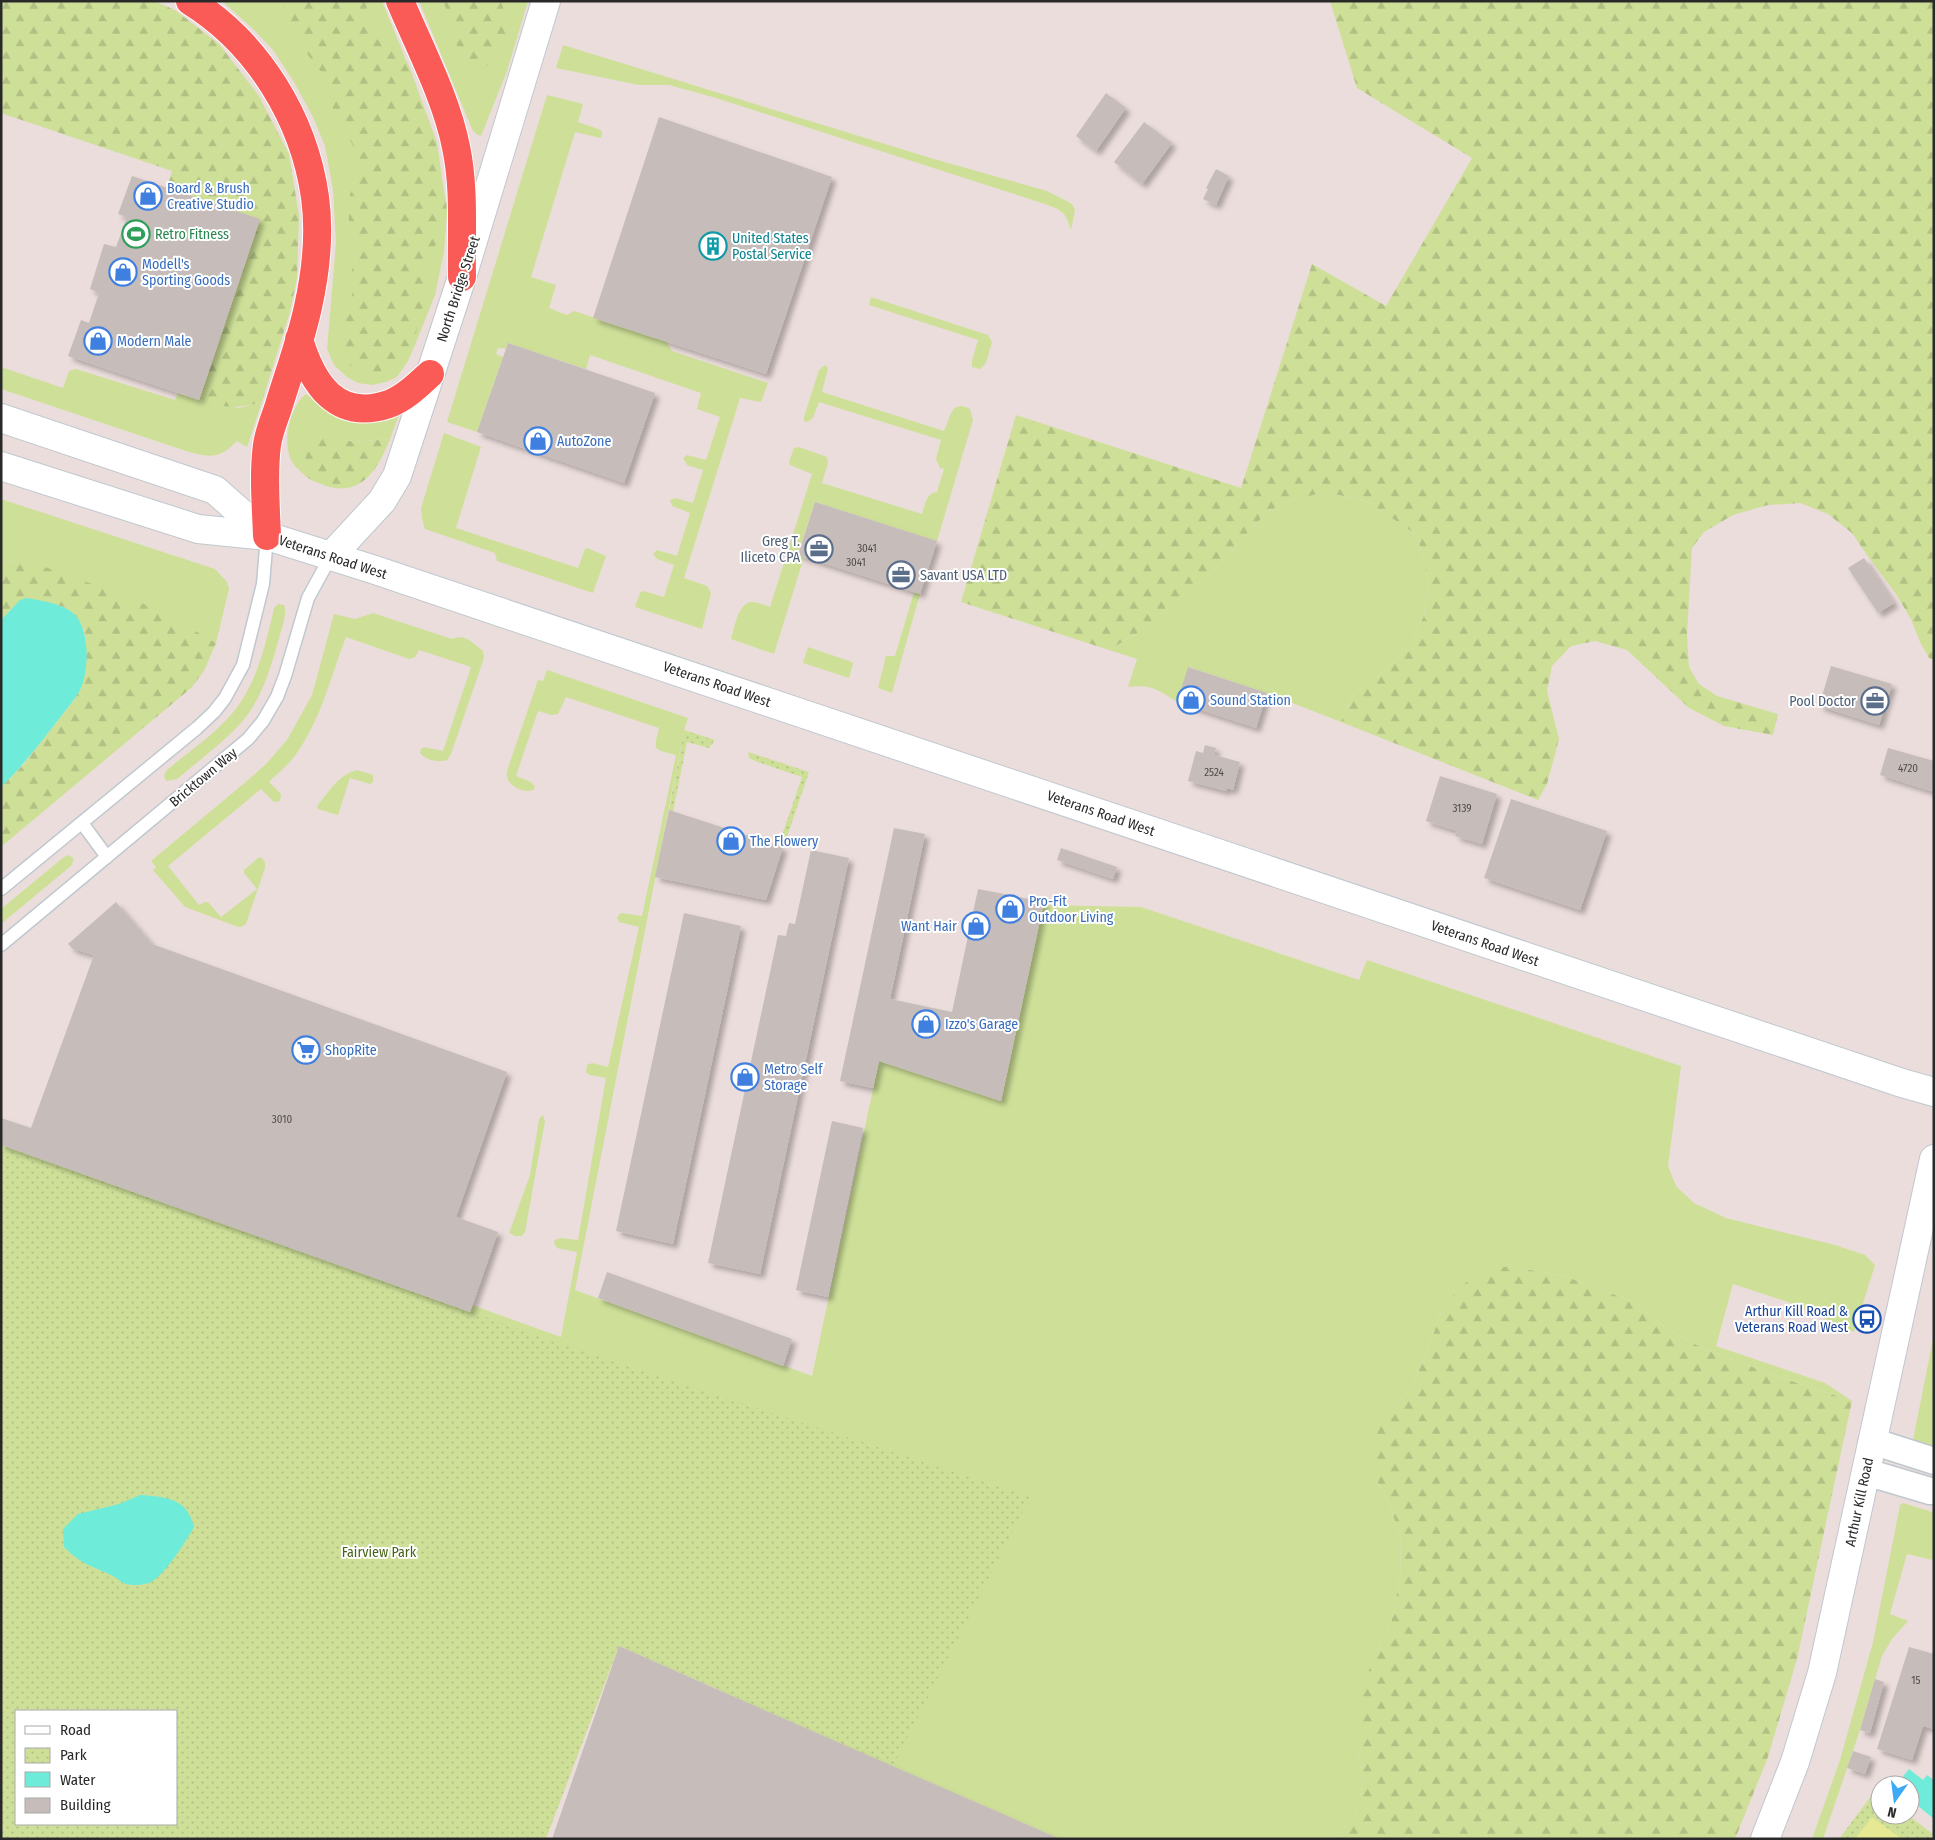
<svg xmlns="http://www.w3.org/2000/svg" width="1935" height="1840" font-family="'Fira Sans Condensed',sans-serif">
<defs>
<pattern id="forest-firs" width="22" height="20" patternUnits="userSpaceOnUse" patternTransform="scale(1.25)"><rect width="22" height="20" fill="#cee098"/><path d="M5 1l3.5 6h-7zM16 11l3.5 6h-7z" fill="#b1c083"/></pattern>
<pattern id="park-dots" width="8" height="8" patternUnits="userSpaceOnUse" patternTransform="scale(1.25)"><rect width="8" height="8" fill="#cee098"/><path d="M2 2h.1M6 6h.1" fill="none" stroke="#b1c083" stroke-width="1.8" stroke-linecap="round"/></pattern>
<filter id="shadow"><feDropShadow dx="4.5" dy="4.5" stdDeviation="2.5" flood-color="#0004"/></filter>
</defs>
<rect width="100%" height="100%" fill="#ebdddb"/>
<path fill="#cee098" d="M222,1H382L402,50L437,143L447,212L444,252L435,295L415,345L408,361L397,377L386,382L372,385L358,383L347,377L334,365L327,349L336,243L333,190L325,146L313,117L294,82L273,50L253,29Z
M419,1H528L507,71L481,136L476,134L472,129Z
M563,45L934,159L1047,191L1072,204L1075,210L1071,230C1065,210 1061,210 1042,203L716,98L669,85H639L556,68Z
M547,95L583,104L578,122L601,130L602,134L601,138L575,132L531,277L556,285L549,308L567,315L574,311L666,341L672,351L768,383L761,402L740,398L684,578L707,586L711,593L702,629L635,607L640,593L643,591L664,597L674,565L657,559L653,554L657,550L677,556L690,513L672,506L670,500L675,498L693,503L703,470L687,465L683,458L687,455L706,460L720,417L697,409L701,393L590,355L586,369L508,343L506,349L498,348L496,354L503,357L477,432L447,422Z
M871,297L988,335L992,342L986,363L980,369L972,367V360L978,340L869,305Z
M825,365L828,368L822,392L944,431C950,419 951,398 970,409L973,420L937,541L815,502L798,554L804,557L774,654L731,639C735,627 738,600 754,602C760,603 765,605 770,607L812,474L790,465L789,462L794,448L799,447L827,457L828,463L822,483L922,514C925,505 926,493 937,492L944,469L940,468L936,459L941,440L819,402L813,418L807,422L804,421V417L819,370Z
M1,367L63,388L69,371L76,369L175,400L178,393L199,400L239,408L262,402L247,447L237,441C218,461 207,457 183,450L1,389Z
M306,394C314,399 319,407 327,411C353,426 373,422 399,415L390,439L353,442L340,438H323L310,441L306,456L299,470C278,454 288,408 306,394Z
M444,433L481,447L456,528L578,568L585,549L587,548L606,556L593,593L497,561L495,553L425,529L422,519L421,508Z
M1326,492L1368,502L1417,535L1428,580L1424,616L1409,646L1387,669L1353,694L1341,722L1267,693L1189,667L1177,702C1158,689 1150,684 1128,687L1137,659L1109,650L1139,632L1212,572L1267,512L1292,500Z
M1,499L215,569L227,582L229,589L216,643L173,618L17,560L1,563Z
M914,592L920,594L892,693L878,688L886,656H895Z
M278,604L284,605C288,614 281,629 279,639C270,669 262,699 241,723C222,744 198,761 177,779L166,781L164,776L166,771C186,753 209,739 227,719C256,689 265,647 274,608Z
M373,613L452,639C465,633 474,644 483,651L484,658L451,754L447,760C439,763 425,760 420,753L421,749L424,747L443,751L471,667L419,650L415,657L409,659L346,637C330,678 321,721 294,757C287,766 277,774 269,782L281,794L280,801L274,802L261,789L168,866L199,905L205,902H208L221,917L257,889L244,873V870L258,858L261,857L265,862V868L246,924L241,927H238L185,907L153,870L156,867L151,861L248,780L266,764L287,740L312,695L334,614L355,619Z
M808,647L852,662L853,663L849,678L803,663Z
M547,670L688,718L684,730L575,1290L812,1376L879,1061L1001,1101L1043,905L1141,907L1359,980L1367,960L1681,1066L1668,1166L1676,1186L1694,1203L1726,1218L1835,1245L1865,1255L1875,1265L1854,1332L1788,1302L1733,1284L1716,1346L1825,1383L1852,1401L1782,1378L1704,1349L1666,1328L1631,1301L1567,1277L1509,1266L1441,1312L1428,1350L1410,1390L1378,1420L1375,1477L1389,1503L1401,1539L1400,1578L1391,1623L1375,1654L1358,1751L1363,1782L1356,1815L1334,1839H1060L723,1692L754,1688L470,1312L472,1305L561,1337L577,1252L557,1248L554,1243L555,1240L561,1238L578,1240L606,1078L590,1075L586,1072L587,1065L592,1063L608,1067L639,927L619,922L617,917L621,913L642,916L676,755C653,748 653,753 659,728L566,697L558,714L552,715L538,711L516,776L531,782L535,787L533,790C522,794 504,784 507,771L538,680L543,681Z
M357,770L373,775V782L370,784L350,778L338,815L318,809L317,806C328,793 339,774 357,770Z
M69,855L74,859L71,866L1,924V909L64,857Z
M543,1115L545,1121L525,1232L522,1236H515L509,1233L530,1175L539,1119Z
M1934,1334V1449L1913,1440Z
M1903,1503L1932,1512L1934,1515V1559L1932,1560L1907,1554L1890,1614L1908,1621L1892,1639L1882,1656L1860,1730L1823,1839H1812L1840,1760L1873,1642L1900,1505Z"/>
<path fill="url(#forest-firs)" d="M1,1H154L175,10L219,44L259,96L289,154L299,216L297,278L290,312L262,402C234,409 227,408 199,400L260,219L167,188L172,171L1,113Z
M282,1H367L366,17L370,31L382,44L408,63L437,143L432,156C436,174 447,193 447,211C447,231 432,246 428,264C426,271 429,280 428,287C425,311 409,369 382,374C372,375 358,369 349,365L340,348L342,328L352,300V272L355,238L349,223L348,200L356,179L360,159L325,93L321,72L299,43Z
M443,1H501C502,8 507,14 508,20C510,38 495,56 485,68L472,67L457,47L451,20Z
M1330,1H1934V660L1929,658L1920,642L1911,619L1896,594L1867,555L1852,533L1828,514L1800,503L1768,505L1733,515L1704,532L1692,548L1687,634L1689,667L1699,684L1717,696L1778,714L1773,735L1724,726L1689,708L1627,650L1595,641L1571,646L1552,666L1547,691L1559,739L1547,784L1538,800L1341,722L1353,694L1387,669L1409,646L1424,616L1428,580L1417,535L1368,502L1326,492L1292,500L1267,512L1212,572L1139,632L1109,650L961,602L1016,415L1241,488L1312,264L1386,306L1472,158L1357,88Z
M323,438H340L353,442L390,439C378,469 362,497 326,486C315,482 307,479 299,470L306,456L304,448L310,441Z
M17,560L28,561L129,597L173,618L216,643L204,671L191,688L1,847V787L22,766L74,700L85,673L86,640L83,628L64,607L27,598L12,608L1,620V563Z
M1509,1266L1567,1277L1631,1301L1666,1328L1704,1349L1782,1378L1852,1401L1797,1659L1768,1757L1735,1839H1334L1356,1815L1363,1782L1358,1751V1700L1375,1654L1391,1623L1400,1578L1401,1539L1389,1503L1375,1477L1372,1446L1378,1420L1410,1390L1428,1350L1441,1312L1458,1289L1479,1272Z"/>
<path fill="url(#park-dots)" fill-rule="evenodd" d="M684,730L715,740L709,748L687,742L673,812L669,810Z
M748,752L809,772L786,840L781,838L802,777L755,761L749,758Z
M1,1144L564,1345L1030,1497L893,1766L619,1646L546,1839H1ZM16,1711H176V1824H16Z
M1875,1791L1880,1794V1815H1908L1933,1834L1930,1839H1839Z"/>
<path fill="#e6e894" d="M1872,1817L1902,1839H1855Z"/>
<path fill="#6febda" d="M27,598C42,601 62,603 74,614C90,629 89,669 81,688C76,699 66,709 59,719C40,743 23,766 1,787V620L20,600Z
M140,1495C167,1497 187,1498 194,1527C186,1541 164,1577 149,1583C143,1585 132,1586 126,1584C120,1582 115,1576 109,1574C89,1565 80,1563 64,1547L63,1529L78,1514L119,1504Z
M1909,1769L1923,1780L1927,1775L1934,1780V1819L1917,1805L1914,1808L1910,1804V1785H1896Z"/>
<path fill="#c6bcb9" filter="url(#shadow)" d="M1106,93L1126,108L1096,151L1076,136Z
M659,117L832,177L766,374L593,318Z
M1144,122L1172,143L1142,184L1114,162Z
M1216,169L1229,176L1216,205L1203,199L1208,189L1206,188Z
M132,176L260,219L199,400L68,356L81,320L89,323L99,293L90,289L104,244L116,247L127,217L118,214Z
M508,343L655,393L624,483L477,432Z
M815,502L937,541L920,594L798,555Z
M1864,558L1894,603L1878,613L1848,568Z
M1831,666L1892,684L1879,725L1819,706Z
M1188,667L1267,693L1256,728L1177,702Z
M1205,745L1216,748L1214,755L1240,762L1233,790L1227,788L1226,791L1188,781L1196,751L1203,753Z
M1888,748L1934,761V792L1880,775Z
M1440,776L1497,794L1482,844L1455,836L1457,831L1426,821Z
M1511,799L1607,831L1580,910L1484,878Z
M669,810L783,847L766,900L655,877Z
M894,828L925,834L890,999L952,1012L978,889L1044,902L1001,1101L879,1061L873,1088L840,1081Z
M1061,848L1117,867L1113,879L1057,860Z
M811,850L849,858L760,1274L708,1263L778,935L786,936L789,923L795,924Z
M116,902L152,944L507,1072L456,1217L498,1232L470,1312L1,1145V1118L31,1128L94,955L73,949L68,944Z
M684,913L741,926L673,1244L616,1231Z
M832,1121L863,1128L828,1297L796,1290Z
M607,1272L792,1339L783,1366L598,1298Z
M619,1646L723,1692L1060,1839H552Z
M1909,1647L1934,1654V1729L1923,1726L1912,1760L1877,1749Z
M1875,1679L1884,1682L1870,1733L1860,1730Z
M1853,1751L1871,1757L1865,1774L1847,1768Z"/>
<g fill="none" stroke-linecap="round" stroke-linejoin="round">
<g stroke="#bfc8cf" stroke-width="15">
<path id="lane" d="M82,823L107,857
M1,889L197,728L214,712L225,698L243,665L263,584L267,536
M1,945L248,739L263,721L277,697L285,676L308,598L331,556"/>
</g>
<g stroke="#bfc8cf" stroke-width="29">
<path id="street" d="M1872,1441L1934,1461
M1866,1472L1930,1491H1934"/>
</g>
<g stroke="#bfc8cf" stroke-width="30">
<path id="secondary" d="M1,418L215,490L267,536
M1,466L198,529L267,536L372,569L1902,1083L1934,1092
M331,556L382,501L397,476L462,277L546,1
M1765,1839L1795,1762L1822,1673L1934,1159"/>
</g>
<g stroke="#fff" stroke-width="30">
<path id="highway" d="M190,1C258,43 304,119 315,197C320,233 316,271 308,307C301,340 289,372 279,405C275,418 269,431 267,445C263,475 266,506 267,536
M400,1C419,46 447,100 456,147C465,189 461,234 462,277
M299,339C312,383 336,422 389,404C405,398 418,385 430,374"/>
</g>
<use href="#lane" stroke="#fff" stroke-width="12"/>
<use href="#street" stroke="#fff" stroke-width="26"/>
<use href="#secondary" stroke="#fff" stroke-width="28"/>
<use href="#highway" stroke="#fa5b57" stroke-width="28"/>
</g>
<defs>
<g id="shop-ring" transform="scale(1.4375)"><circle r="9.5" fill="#fff" stroke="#3f7fe0" stroke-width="1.5"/><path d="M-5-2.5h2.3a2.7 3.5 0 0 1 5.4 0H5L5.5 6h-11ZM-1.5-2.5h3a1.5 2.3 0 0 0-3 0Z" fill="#3f7fe0"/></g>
<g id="stadium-ring" transform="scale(1.4375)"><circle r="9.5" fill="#fff" stroke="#2e9e5b" stroke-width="1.5"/><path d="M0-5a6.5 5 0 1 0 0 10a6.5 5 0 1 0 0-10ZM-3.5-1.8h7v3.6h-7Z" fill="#2e9e5b"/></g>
<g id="building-ring" transform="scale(1.4375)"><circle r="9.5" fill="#fff" stroke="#0f9aa8" stroke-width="1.5"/><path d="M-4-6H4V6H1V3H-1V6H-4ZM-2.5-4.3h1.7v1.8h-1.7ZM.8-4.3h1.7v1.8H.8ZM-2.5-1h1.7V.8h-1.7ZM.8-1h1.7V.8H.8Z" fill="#0f9aa8"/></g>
<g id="office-ring" transform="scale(1.4375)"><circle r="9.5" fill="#fff" stroke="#5c6f8a" stroke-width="1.5"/><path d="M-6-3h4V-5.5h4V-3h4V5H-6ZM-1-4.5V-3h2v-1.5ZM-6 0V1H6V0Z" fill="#5c6f8a"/></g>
<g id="supermarket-ring" transform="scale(1.4375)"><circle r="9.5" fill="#fff" stroke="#3f7fe0" stroke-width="1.5"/><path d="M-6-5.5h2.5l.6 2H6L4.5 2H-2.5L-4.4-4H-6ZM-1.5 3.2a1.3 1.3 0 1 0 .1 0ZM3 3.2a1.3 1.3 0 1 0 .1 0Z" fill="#3f7fe0"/></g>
<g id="bus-ring" transform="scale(1.4375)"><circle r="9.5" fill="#fff" stroke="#1a4fb4" stroke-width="1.5"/><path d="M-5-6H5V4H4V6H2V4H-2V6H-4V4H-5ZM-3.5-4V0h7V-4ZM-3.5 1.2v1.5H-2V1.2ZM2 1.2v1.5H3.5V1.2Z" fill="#1a4fb4"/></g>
</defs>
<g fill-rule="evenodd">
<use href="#shop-ring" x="148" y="196"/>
<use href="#stadium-ring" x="136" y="234"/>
<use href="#building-ring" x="713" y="246"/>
<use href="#shop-ring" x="123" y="272"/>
<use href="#shop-ring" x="98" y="341"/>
<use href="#shop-ring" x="538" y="441"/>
<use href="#office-ring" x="819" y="549"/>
<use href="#office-ring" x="901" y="575"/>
<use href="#shop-ring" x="1191" y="700"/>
<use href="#office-ring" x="1875" y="701"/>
<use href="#shop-ring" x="731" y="841"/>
<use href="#shop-ring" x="1010" y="909"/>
<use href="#shop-ring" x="976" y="926"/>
<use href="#shop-ring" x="926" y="1024"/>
<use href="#supermarket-ring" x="306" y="1050"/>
<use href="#shop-ring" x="745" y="1077"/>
<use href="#bus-ring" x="1867" y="1319"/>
</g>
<g text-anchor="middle" stroke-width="4" stroke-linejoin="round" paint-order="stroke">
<g font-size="11" fill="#504e4d">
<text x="867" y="552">3041</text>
<text x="856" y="566">3041</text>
<text x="1908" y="772">4720</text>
<text x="1214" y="776">2524</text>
<text x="1462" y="812">3139</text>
<text x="282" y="1123">3010</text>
<text x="1916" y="1684">15</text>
</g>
<g font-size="14" fill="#366cbe" stroke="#fff" text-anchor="start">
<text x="167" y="193">Board &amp; Brush<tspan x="167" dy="16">Creative Studio</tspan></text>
<text x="142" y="269">Modell's<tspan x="142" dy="16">Sporting Goods</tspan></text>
<text x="117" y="346">Modern Male</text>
<text x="557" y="446">AutoZone</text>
<text x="1210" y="705">Sound Station</text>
<text x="750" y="846">The Flowery</text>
<text x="1029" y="906">Pro-Fit<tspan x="1029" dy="16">Outdoor Living</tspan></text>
<text x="957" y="931" text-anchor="end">Want Hair</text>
<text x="945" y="1029">Izzo's Garage</text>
<text x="325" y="1055">ShopRite</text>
<text x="764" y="1074">Metro Self<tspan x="764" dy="16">Storage</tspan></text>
</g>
<g font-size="14" fill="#27864d" stroke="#fff" text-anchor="start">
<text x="155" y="239">Retro Fitness</text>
</g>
<g font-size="14" fill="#0d838f" stroke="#fff" text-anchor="start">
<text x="732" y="243">United States<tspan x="732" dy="16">Postal Service</tspan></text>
</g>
<g font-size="14" fill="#292929" stroke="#fff">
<text transform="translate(458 289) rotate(-72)" y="5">North Bridge Street</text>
<text transform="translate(333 557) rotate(18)" y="5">Veterans Road West</text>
<text transform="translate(717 684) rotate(19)" y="5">Veterans Road West</text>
<text transform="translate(203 777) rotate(-40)" y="5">Bricktown Way</text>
<text transform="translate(1101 813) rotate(19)" y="5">Veterans Road West</text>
<text transform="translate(1485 943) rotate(19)" y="5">Veterans Road West</text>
<text transform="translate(1859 1502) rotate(-78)" y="5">Arthur Kill Road</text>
</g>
<g font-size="14" fill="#4e5e75" stroke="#fff" text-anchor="end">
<text x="800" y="546">Greg T.<tspan x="800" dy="16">Iliceto CPA</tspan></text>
<text x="920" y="580" text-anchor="start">Savant USA LTD</text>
<text x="1856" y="706">Pool Doctor</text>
</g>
<g font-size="14" fill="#164399" stroke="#fff" text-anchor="end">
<text x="1848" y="1316">Arthur Kill Road &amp;<tspan x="1848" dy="16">Veterans Road West</tspan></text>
</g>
<g font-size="14" fill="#47631b" stroke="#fff">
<text x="379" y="1557">Fairview Park</text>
</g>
</g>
<rect width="1935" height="1840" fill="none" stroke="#292929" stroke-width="5"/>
<rect x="15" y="1710" width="162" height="115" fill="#ffffff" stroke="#a9a9a9"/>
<rect x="25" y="1726" width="25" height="8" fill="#ffffff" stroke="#a9a9a9"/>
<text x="60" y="1735" font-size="15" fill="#292929">Road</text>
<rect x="25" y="1748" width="25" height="15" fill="url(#park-dots)" stroke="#a9a9a9"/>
<text x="60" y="1760" font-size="15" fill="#292929">Park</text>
<rect x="25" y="1772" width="25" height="15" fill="#6febda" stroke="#a9a9a9"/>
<text x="60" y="1785" font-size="15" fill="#292929">Water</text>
<rect x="25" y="1798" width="25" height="15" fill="#c6bcb9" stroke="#a9a9a9"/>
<text x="60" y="1810" font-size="15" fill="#292929">Building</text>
<g transform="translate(1895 1800) rotate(194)"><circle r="24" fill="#ffffff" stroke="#a9a9a9"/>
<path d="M0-4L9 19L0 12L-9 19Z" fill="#3daaf5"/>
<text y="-8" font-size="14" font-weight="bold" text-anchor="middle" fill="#292929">N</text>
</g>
</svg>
